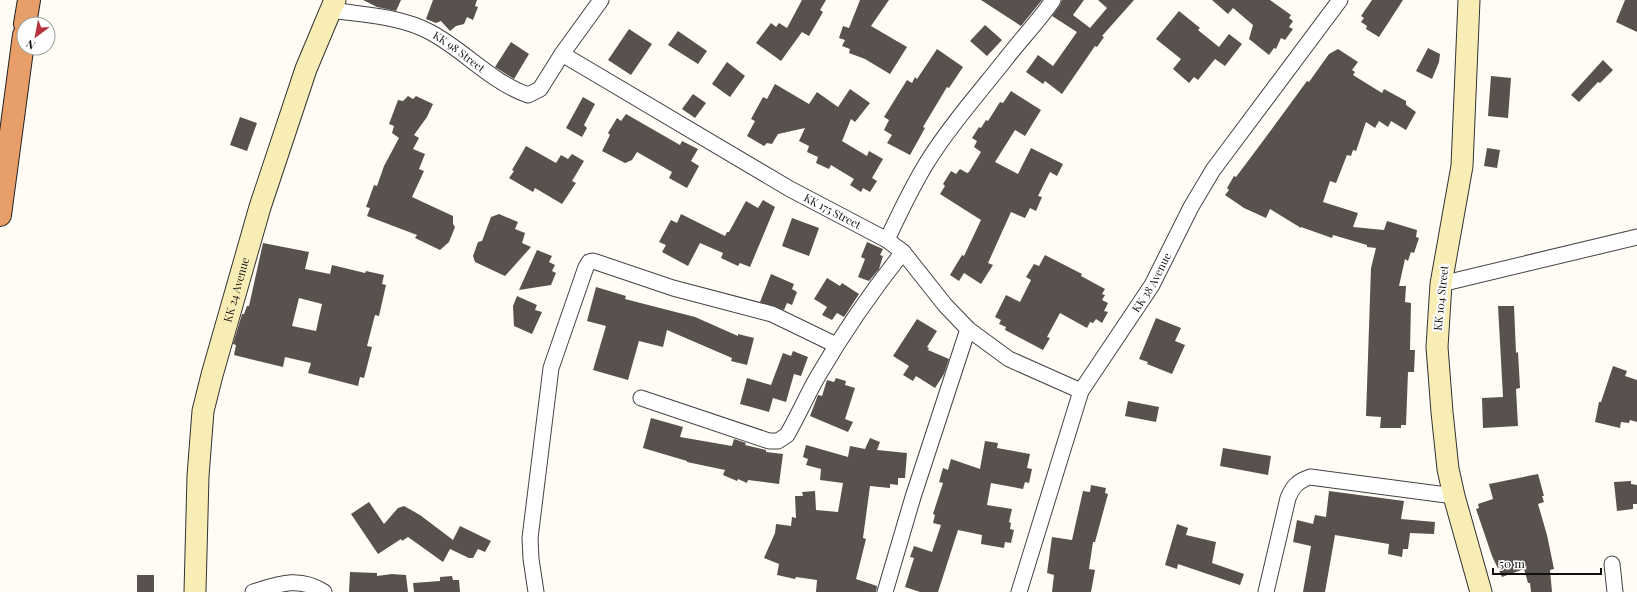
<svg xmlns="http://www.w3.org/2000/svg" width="1637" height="592" font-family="'Playfair Display',serif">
<rect width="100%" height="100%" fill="#fefcf4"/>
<path fill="#58514d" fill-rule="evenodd" d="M363,0H401L396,11L377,7Z
M433,0H477L475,6L478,7L473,20L467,17L464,24L456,26L450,31L441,21L436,23L426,19Z
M802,0H826L820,10L823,12L809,36L802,32L781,61L756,43L771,23L776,27L779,23L787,28Z
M860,0H889L871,26L907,47L890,74L865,59L849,53L850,49L842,46L845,40L839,38L843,26L849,28Z
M981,0H1042L1021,26Z
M1062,0H1084L1073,15L1090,28L1107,8L1098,0H1134L1102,36L1104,37L1097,47L1095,46L1062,94L1045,81L1043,84L1026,72L1038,55L1053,66L1077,32L1052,16L1060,5Z
M1212,0H1270L1291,15L1289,18L1293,21L1289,27L1293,29L1285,40L1281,38L1276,49L1274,48L1269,55L1249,39L1253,25L1233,8L1228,14Z
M1372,0H1403L1379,37L1366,29L1367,26L1361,22L1364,18L1361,16Z
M1625,0H1637V32L1616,22Z
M1179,11L1200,28L1198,30L1219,47L1229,34L1242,44L1225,66L1215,59L1198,80L1194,77L1189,83L1173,69L1181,59L1156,39Z
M985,25L1002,40L987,56L970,41Z
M629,29L652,44L631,75L608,60Z
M678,31L707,51L698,64L668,45Z
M511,42L529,54L514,79L495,67Z
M1428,48L1440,54L1439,62L1432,79L1416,71Z
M937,49L963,67L949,88L947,87L923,127L925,128L910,155L887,143L892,135L884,130L889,120L884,117L907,80L912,83L915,77L917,79Z
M1338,49L1358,62L1352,70L1355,72L1353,75L1382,93L1384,89L1406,101V105L1416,112L1406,130L1391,121L1388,127L1379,121L1375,128L1366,122L1356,151L1353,150L1351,156L1347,155L1336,183L1330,181L1323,202L1358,213L1353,227L1384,230L1387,221L1417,230L1416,237L1419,238L1414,253L1411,252L1408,261L1405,259L1399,286H1406L1405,302L1411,303L1410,350H1415L1414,372H1408L1406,425H1401V428H1380L1381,417L1366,416L1371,268L1376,248L1367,247V245L1333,235L1332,238L1301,227V228L1270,209L1266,218L1244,208L1225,195L1229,190L1227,188L1234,176L1236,177L1260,145L1307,81L1309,82L1329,54Z
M1603,60L1613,70L1600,83L1598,82L1579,102L1571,95Z
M727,62L745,76L730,97L712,84Z
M1491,76L1511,78L1508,118L1488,116Z
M775,84L809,104L817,92L838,107L850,89L870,103L855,122L851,119L842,141L867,156L869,151L883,159L872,178L877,181L870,192L863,188L861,192L850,185L854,179L831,165L829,169L816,163L818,157L807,152L809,146L799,141L805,128L778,134L772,144L767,143L764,146L747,136L755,121L751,119L763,97L767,99Z
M1011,91L1041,110L1025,136L1015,130L995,162L1018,174L1031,148L1063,164L1057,176L1050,172L1038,196L1042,197L1036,211L1030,208L1025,218L1011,212L988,263L993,265L981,284L964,273L959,281L950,275L962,255L964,256L981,220L940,194L945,186L943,184L951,171L956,174L960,169L967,173L969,172L981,152L974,147L977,141L972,138L979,127L981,128L986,120L988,121L1000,102L1003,103Z
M693,94L706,103L695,118L682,109Z
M408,96L413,99L416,96L433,104L427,117L414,135L419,138L413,149L425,154L419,169L424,171L412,197L453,216V224L455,227L449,242L440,250L415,238L417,235L367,216L370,208L366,207L374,185L377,186L384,166L399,138L392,133L394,126L389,124L398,100L403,101Z
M583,97L595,104L584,125L587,128L582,137L566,128Z
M626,114L680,145L682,141L698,149L691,161L699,166L687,188L669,178L672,172L637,152L632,160L625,163L602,151L610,135L608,133L617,118L621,121Z
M240,117L257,123L247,151L230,145Z
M526,146L556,163L561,155L568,159L572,154L584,161L572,181L576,183L562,204L535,188L533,192L509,178L514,171L512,170Z
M1487,148L1500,150L1497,168L1484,166Z
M763,200L775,207L750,267L740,263L738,266L721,258L723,253L700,243L688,266L662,252L666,245L659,242L671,220L677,223L681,214L725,236L727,232H729L746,201L758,208Z
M499,214L518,222L515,229L525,233L522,243L531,247L505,276L475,262L473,256L478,242L482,241L491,217Z
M792,218L819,228L809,256L782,246Z
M867,242L883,249L880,255L883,256L879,269L869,281L858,277L865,259L861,257Z
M263,243L309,252L305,269L330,274L332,265L365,273L366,271L384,275L382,284L386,285L379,316L375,315L367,346L372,347L364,378L360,377L358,386L308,373L311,363L285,357L283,367L234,355L236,345L233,344L242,314H244L247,306H249ZM299,298L322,304L316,331L292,326Z
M537,250L552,256L549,262L555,265L552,271L556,273L551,285L519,290Z
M1045,255L1082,274L1081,276L1105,289L1102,294L1105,295L1102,300L1108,303L1104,311L1108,312L1102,323L1096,319L1093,323L1090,322L1087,328L1060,313L1047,337L1050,338L1043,350L1005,330L1006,327L999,324L1001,320L995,317L1006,295L1020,302L1031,280L1026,277L1034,264L1039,266Z
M771,274L794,284L792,289L797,292L792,305L787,303L784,310L760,302Z
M827,278L840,286L842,283L859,294L844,317L837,313L832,320L822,315L827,307L814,299Z
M596,287L626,296L625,299L695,317L738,336V334L754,338L747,365L731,361L732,358L667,330L663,347L639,341L628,380L593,370L606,326L587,321Z
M517,296L537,305L535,310L542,312L532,334L514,326L513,306Z
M1498,306H1514L1516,353L1518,352L1520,388L1516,389L1518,426L1483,428L1482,398L1503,397Z
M1156,318L1181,328L1175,341L1185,345L1172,374L1147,364L1148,362L1139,359Z
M917,319L937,331L927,347L929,348L928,350L949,359L944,374L935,388L916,376L913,381L903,375L909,366L893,356Z
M793,351L808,357L801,376L794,374L786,402L773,398L769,412L740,404L747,378L771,385L783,353L791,356Z
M1613,366L1627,371L1625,376L1637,380V422L1630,420L1629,423L1621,422L1620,428L1595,422L1599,402H1601Z
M836,378L846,381L845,385L855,388L845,419L853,422L848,432L810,416L818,395L822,396L827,380L834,382Z
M1128,401L1159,407L1156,422L1125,416Z
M651,418L683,427L680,437L732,446L734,439L746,443L745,445L766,450V452L783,454L779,484L748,480L747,483L738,479L737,481L723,475L725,470L687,462V461L643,448Z
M870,438L880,442L877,450L907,453L905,478H898V485L890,484V488L870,486L863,538L866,539L856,579L877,586L876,592H816L817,580L796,577L795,579L777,575L779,564L764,558L775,533L776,524L791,526L792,517L796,518L795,496H803L802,492L815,491L816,510L838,512L843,483L820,480L821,469L806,465L808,459L803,457L806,445L848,457L850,446L865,449Z
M985,441L998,443L997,448L1030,454L1027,468L1032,469L1029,483L1025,482L1023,489L991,483L987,505L1012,509L1009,522L1011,523L1010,529L1014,530L1011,543L1005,542L1004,548L981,544L982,535L958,530L938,592H920L905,587L914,558L910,557L914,546L932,552L941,525L933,523L935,515L933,514L943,483L939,482L943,468L948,470L951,459L980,469Z
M1223,448L1271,456L1268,475L1220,466Z
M1538,474L1544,496H1542L1544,502L1538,504L1547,535L1554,569L1550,570L1552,592H1531L1530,583H1528L1524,569L1502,577L1492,556L1476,509L1479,508L1478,504L1493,499L1489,484Z
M1631,481V484L1637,485V504H1633V509L1617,511L1614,482Z
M1091,485L1106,488L1105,493L1108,494L1095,542H1093L1089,569L1095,570L1091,592H1052L1054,575L1047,573L1052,537L1072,540L1083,491L1090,492Z
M1329,491L1404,501L1401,519L1435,522L1434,534L1410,533L1408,549H1403L1402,557L1388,554L1389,544L1335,535L1325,592H1303L1311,546L1293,542L1297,520L1313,524L1315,515L1326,517Z
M369,502L384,524L398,508L404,506L420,515L453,540L460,526L491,541L485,552L478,549L473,558H469L450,549L443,562L408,537L402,541L401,539L378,554L351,514Z
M1177,524L1188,528L1186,535L1216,542L1212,563L1244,574L1240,585L1178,564L1177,569L1165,565Z
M350,572L377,573V576L392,574L406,575L408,592H349Z
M137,575H154V592H137Z
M452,576L453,580H459L460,592H414L413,583L440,581V577Z"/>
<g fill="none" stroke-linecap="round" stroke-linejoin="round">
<g stroke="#434343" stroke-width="17">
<g id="street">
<path id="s1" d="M331,10C364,15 400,16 430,32C464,50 491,82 528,95L540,89L562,54L601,0"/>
<path id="s2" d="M562,54L790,189L887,240L903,252L945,305L968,329L1009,359L1081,391"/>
<path d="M887,240C899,214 911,189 926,164C949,127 978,94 1005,60C1020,40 1039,21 1053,0"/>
<path d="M1441,284L1637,237"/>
<path d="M641,398L769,441H778L787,435C798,416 807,395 818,376C843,333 872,291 903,252"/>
<path d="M1612,564L1615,592"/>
<path d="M253,592C279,584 299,576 324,592"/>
<path d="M536,592L531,559L530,538L551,368L586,267L589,262L593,261L673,288L772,314L836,345"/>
<path d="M885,592L913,497L968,329"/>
<path id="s3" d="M1019,592L1081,391L1152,285L1191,207L1213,170L1340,0"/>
<path d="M1266,592L1288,498C1293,486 1298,481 1310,477L1454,496"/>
</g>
</g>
<g stroke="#323232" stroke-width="23">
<g id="secondary">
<path d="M1469,0L1462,166L1441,284L1437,347L1442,412L1448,469L1454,496L1481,592"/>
<path id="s4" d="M195,592L198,476L203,411L212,375L260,207L306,69L335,0"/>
</g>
</g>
<g stroke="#212121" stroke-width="24">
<path id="highway" d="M25,24L29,0
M0,215L24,35"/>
</g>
<use href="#street" stroke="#fff" stroke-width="15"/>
<use href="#secondary" stroke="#f8eeb5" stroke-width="21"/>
<use href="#highway" stroke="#e89e68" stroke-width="22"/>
</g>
<g text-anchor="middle" stroke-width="4" stroke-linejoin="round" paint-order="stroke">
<g font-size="11" fill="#101010" stroke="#fff">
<text dy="4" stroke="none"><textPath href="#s1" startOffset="137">KK 98 Street</textPath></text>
<text dy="4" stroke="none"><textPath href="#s2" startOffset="313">KK 175 Street</textPath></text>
<text dy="4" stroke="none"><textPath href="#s3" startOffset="340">KK 38 Avenue</textPath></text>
<text dy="4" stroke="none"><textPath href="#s4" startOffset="307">KK 24 Avenue</textPath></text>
<text transform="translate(1441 298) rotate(-84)" y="4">KK 104 Street</text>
</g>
</g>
<g transform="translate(36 36) rotate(212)"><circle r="19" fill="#ffffff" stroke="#9f9f9f"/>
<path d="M0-3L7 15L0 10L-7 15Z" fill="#b6333e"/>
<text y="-6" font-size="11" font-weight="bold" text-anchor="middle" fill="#101010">N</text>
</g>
<path d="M1493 568v6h108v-6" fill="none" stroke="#101010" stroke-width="2"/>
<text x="1499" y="568" font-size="12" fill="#101010" stroke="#ffffff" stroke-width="3" paint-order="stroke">50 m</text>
</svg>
